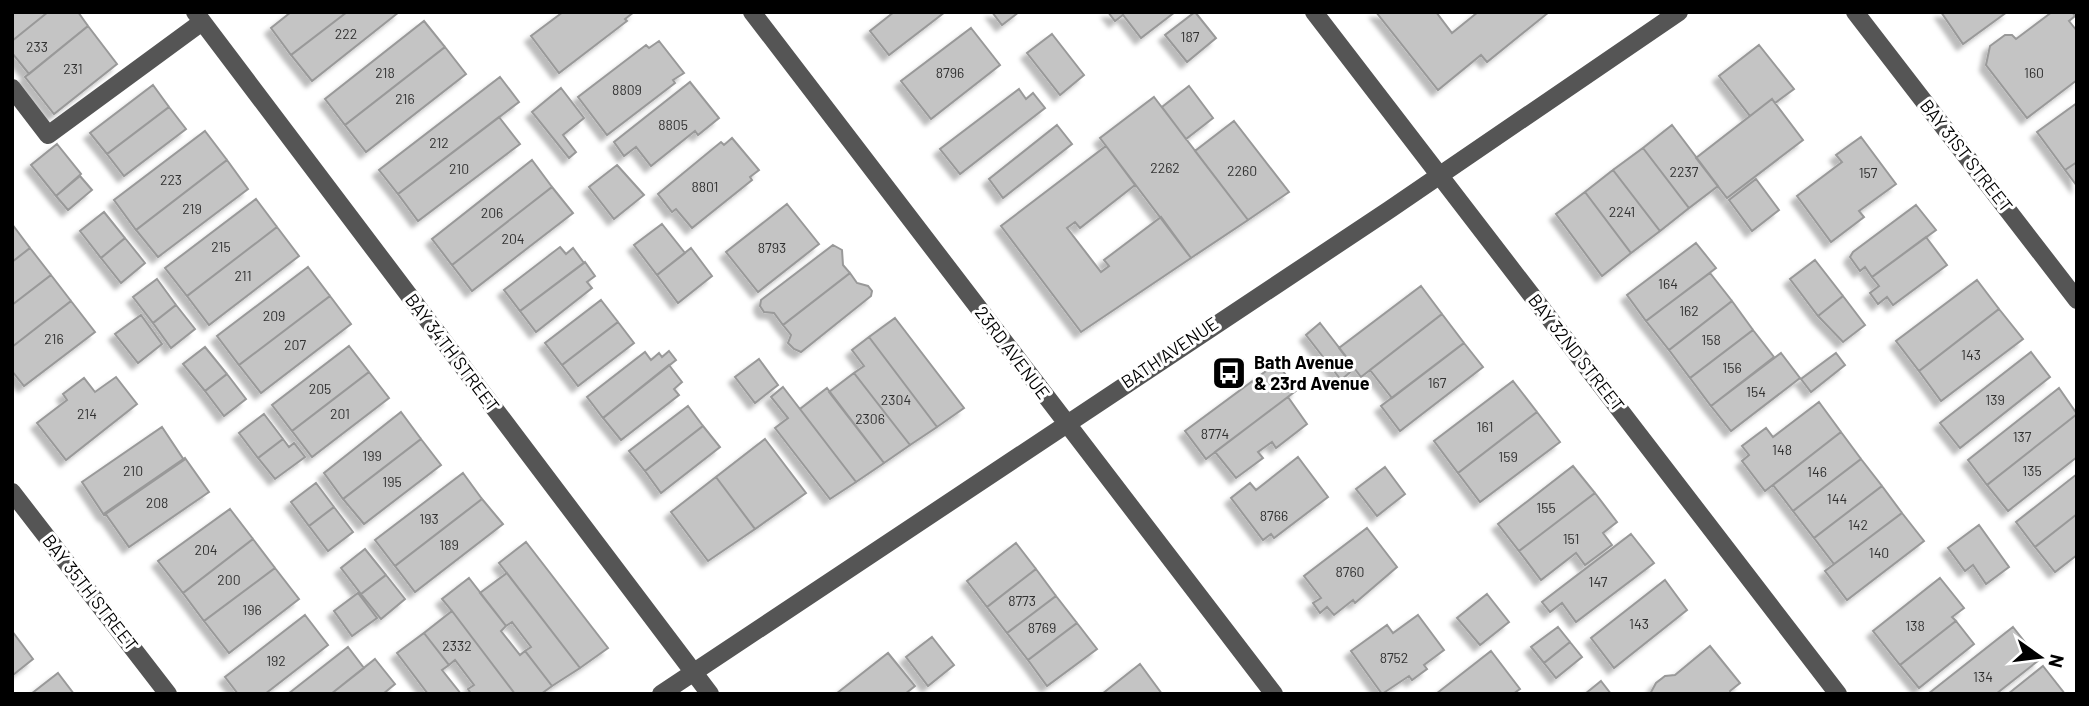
<svg xmlns="http://www.w3.org/2000/svg" width="2089" height="706" font-family="Barlow,sans-serif">
<defs>
<filter id="shadow"><feDropShadow dx="-6" dy="6" stdDeviation="2" flood-color="#0004"/></filter>
</defs>
<rect width="100%" height="100%" fill="#fff"/>
<path fill="#c4c4c4" stroke="#999" stroke-width="2" filter="url(#shadow)" d="M12,12H48L12,41Z
M48,12H78L88,26L29,74L12,53V41Z
M291,12H347L291,55L271,28Z
M347,12H399L312,81L291,55Z
M563,12H634L625,19L627,21L559,73L531,36Z
M894,12H945L889,55L870,31Z
M992,12H1019L1002,25Z
M1108,12H1175L1141,38L1123,15L1115,21Z
M1195,12L1216,38L1187,62L1165,35Z
M1376,12H1436L1452,33L1478,12H1549L1487,62L1481,55L1438,90Z
M1941,12H2007L1963,44Z
M2052,12H2072L2075,16L2069,21L2077,31V80L2027,118L1986,65L1990,46L2005,35H2012L2016,39Z
M424,21L445,47L345,125L325,99Z
M88,26L117,64L54,114L25,77Z
M971,28L1000,65L931,119L901,81Z
M1052,34L1084,75L1060,95L1027,53Z
M659,41L684,73L673,80L675,83L607,135L578,97L646,45L649,48Z
M1759,45L1794,89L1775,103L1772,99L1750,116L1719,76Z
M445,47L466,74L366,152L345,125Z
M500,77L519,102L398,194L379,170Z
M690,82L719,118L698,135L695,131L651,166L636,147L624,156L614,142Z
M153,85L169,107L107,154L90,133Z
M1189,86L1213,118L1186,139L1162,107Z
M561,88L584,118L563,135L576,152L569,158L532,112Z
M1019,89L1026,99L1033,93L1045,108L960,174L940,149Z
M1154,97L1248,220L1191,258L1100,138Z
M1772,99L1803,140L1727,198L1696,158Z
M2077,103V162L2065,170L2037,132Z
M169,107L186,129L124,176L107,154Z
M499,117L520,144L418,221L398,194Z
M1234,121L1289,192L1248,220L1195,151Z
M1057,125L1072,144L1003,198L989,179Z
M1672,125L1718,186L1689,208L1643,148Z
M205,131L227,160L136,230L114,200Z
M1861,137L1896,184L1859,211L1864,217L1831,242L1797,196L1842,162L1836,155Z
M732,138L759,170L750,177L752,180L692,228L676,209L672,212L658,194L721,142L724,145Z
M57,144L81,174L56,196L31,165Z
M1106,146L1135,185L1080,228L1075,222L1067,228L1101,272L1109,266L1104,260L1161,217L1191,258L1081,332L1001,226Z
M1643,148L1689,208L1660,231L1613,170Z
M227,160L248,189L158,257L136,230Z
M532,160L552,187L452,265L432,239Z
M2077,162V186L2065,170Z
M617,165L644,195L614,219L589,187Z
M1613,170L1660,231L1631,253L1585,192Z
M80,176L92,190L68,210L56,196Z
M1756,179L1779,210L1752,231L1729,200Z
M552,187L573,213L472,291L452,265Z
M1585,192L1631,253L1602,276L1556,214Z
M256,199L277,227L187,296L165,268Z
M787,204L819,244L758,292L726,252Z
M1916,205L1936,230L1872,277L1865,267L1860,271L1850,257L1853,252Z
M104,212L125,238L101,258L80,231Z
M12,224L30,248L12,262Z
M662,224L685,253L657,275L634,245Z
M277,227L299,256L209,325L187,296Z
M1926,237L1947,265L1893,305L1887,297L1878,304L1870,293L1879,286L1872,277Z
M125,238L145,263L121,283L101,258Z
M1696,243L1716,268L1646,321L1627,295Z
M833,245L842,250L843,265L850,273L783,325L774,313L764,312L760,306L761,300Z
M560,247L566,254L573,248L584,263L520,311L504,290Z
M30,248L51,275L12,305V262Z
M691,248L712,276L678,303L657,275Z
M1815,260L1843,296L1818,316L1790,279Z
M585,262L595,276L587,282L592,288L536,332L520,311Z
M308,267L330,296L239,365L217,336Z
M850,273L857,283L868,286L872,291L871,296L801,352L794,349L788,343L791,335L783,325Z
M1710,273L1732,301L1669,350L1646,321Z
M51,275L71,301L12,347V305Z
M157,279L176,305L153,323L133,297Z
M1977,280L1999,309L1919,371L1896,341Z
M1421,286L1442,314L1361,377L1339,348Z
M330,296L351,324L261,393L239,365Z
M1843,296L1865,325L1843,342L1818,316Z
M601,300L618,322L562,365L545,343Z
M71,301L95,332L24,386L12,371V347Z
M1732,301L1753,330L1690,378L1669,350Z
M176,305L195,329L171,348L153,323Z
M1999,309L2023,339L1941,401L1919,371Z
M1442,314L1464,343L1392,398L1370,370Z
M141,315L162,344L138,363L115,334Z
M895,318L964,408L937,427L869,337Z
M618,322L634,343L578,386L562,365Z
M1320,323L1355,368L1341,380L1306,335Z
M1753,330L1774,357L1711,406L1690,378Z
M869,337L937,427L910,445L854,373L864,366L852,350Z
M1464,343L1483,367L1400,431L1381,406Z
M349,346L369,372L292,431L272,405Z
M205,347L227,374L205,391L183,364Z
M669,351L676,360L603,418L587,397L645,352L651,360L659,353L662,357Z
M2031,352L2050,377L1960,448L1940,423Z
M1781,353L1800,378L1731,431L1711,406Z
M1836,353L1845,365L1811,392L1801,379Z
M759,359L778,385L755,403L735,377Z
M1277,363L1297,390L1206,459L1185,431Z
M669,365L682,382L674,389L679,395L621,440L603,418Z
M369,372L389,398L312,457L292,431Z
M854,373L910,445L884,463L829,392Z
M227,374L246,399L224,416L205,391Z
M116,377L137,404L66,460L37,423L67,400L63,394L84,378L95,392Z
M1513,381L1537,412L1458,473L1434,441Z
M783,387L856,482L830,499L775,428L788,418L771,397Z
M827,388L884,463L856,482L800,409Z
M2059,388L2077,414L1987,485L1968,460Z
M1288,397L1307,424L1276,448L1272,442L1258,452L1263,458L1236,478L1215,452Z
M1819,402L1841,432L1765,491L1742,461L1749,455L1742,446L1766,428L1773,437Z
M688,406L703,426L645,471L629,451Z
M401,412L421,439L343,499L324,473Z
M1537,412L1560,442L1480,502L1458,473Z
M264,414L283,439L258,458L239,433Z
M2077,414V457L2008,511L1987,485Z
M703,426L720,447L661,493L645,471Z
M162,427L184,460L104,515L82,482Z
M1841,432L1861,459L1793,511L1773,485Z
M283,439L289,447L294,443L305,457L275,479L258,458Z
M421,439L441,465L364,524L343,499Z
M765,439L806,493L755,529L716,477Z
M1298,457L1328,497L1274,538L1271,534L1263,540L1231,498L1250,483L1256,490Z
M185,458L209,492L129,547L105,513Z
M1861,459L1882,486L1814,538L1793,511Z
M1573,466L1595,493L1519,551L1498,524Z
M1385,467L1405,494L1377,516L1356,489Z
M463,473L482,499L395,566L375,540Z
M2077,474V514L2035,547L2016,522Z
M716,477L755,529L708,561L671,512Z
M316,483L334,507L309,526L291,502Z
M1882,486L1902,513L1834,564L1814,538Z
M1595,493L1617,522L1603,533L1612,545L1585,565L1576,553L1541,580L1519,551Z
M482,499L503,524L415,592L395,566Z
M334,507L353,532L328,551L309,526Z
M230,509L253,539L183,593L158,561Z
M1902,513L1924,541L1847,600L1825,571Z
M2077,514V555L2055,572L2035,547Z
M1979,525L2009,567L1986,584L1973,565L1965,571L1948,548Z
M1367,528L1397,567L1355,603L1353,600L1334,615L1327,607L1320,613L1313,603L1321,598L1304,576Z
M1631,534L1654,563L1576,622L1562,603L1550,612L1542,602Z
M253,539L275,568L204,621L183,593Z
M526,542L608,648L580,668L499,563Z
M1016,543L1036,569L987,607L967,581Z
M365,549L386,575L361,594L341,568Z
M275,568L299,599L229,653L204,621Z
M1036,569L1056,596L1007,633L987,607Z
M507,573L580,668L552,686L525,651L531,647L512,622L506,626L480,593Z
M386,575L405,599L381,619L361,594Z
M469,578L506,626L501,631L520,655L525,651L552,686L541,694H515L452,611L442,599Z
M1940,578L1964,608L1952,617L1956,621L1900,665L1873,631Z
M1665,580L1687,610L1614,668L1591,638Z
M358,593L377,618L352,636L334,611Z
M1487,594L1509,622L1480,645L1457,618Z
M1056,596L1077,623L1028,660L1007,633Z
M452,611L515,694H471L468,689L474,685L455,660L449,665L424,633Z
M305,615L328,645L265,694H238L225,677Z
M1418,615L1444,650L1424,665L1427,669L1412,680L1409,676L1382,694L1351,651L1387,625L1393,633Z
M1956,621L1974,644L1919,688L1900,665Z
M1077,623L1097,649L1047,686L1028,660Z
M1558,627L1570,642L1544,663L1531,647Z
M2013,627L2039,660L1996,694H1928Z
M12,631L33,659L13,675L12,679Z
M424,633L449,665L442,670L461,694H428L397,653Z
M932,637L954,665L928,686L906,657Z
M1570,642L1582,657L1556,678L1544,663Z
M1710,646L1740,683L1730,691L1731,694H1650L1656,683L1665,676L1675,675Z
M348,647L364,668L331,694H288Z
M1491,651L1520,689L1513,694H1436Z
M888,653L915,686L905,694H836Z
M375,659L395,684L383,694H331Z
M1140,664L1162,694H1102Z
M2043,666L2065,694H2008Z
M58,673L74,694H31Z
M1601,681L1611,694H1585Z"/>
<g fill="none" stroke-linecap="round" stroke-linejoin="round">
<path stroke="#555" stroke-width="18" d="M195,12L710,694
M752,12L1274,694
M1314,12L1838,694
M1855,12L2077,300
M12,88L48,135L202,22
M12,492L168,694
M661,694L1389,210L1679,12"/>
</g>
<defs>
<g id="bus-square" transform="scale(1.75)"><rect x="-9" y="-9" width="18" height="18" rx="4" fill="#000" stroke="#fff"/><path d="M-5-6H5V4H4V6H2V4H-2V6H-4V4H-5ZM-3.5-4V0h7V-4ZM-3.5 1.2v1.5H-2V1.2ZM2 1.2v1.5H3.5V1.2Z" fill="#fff"/></g>
</defs>
<g fill-rule="evenodd">
<use href="#bus-square" x="1229" y="373"/>
</g>
<g text-anchor="middle" stroke-width="6" stroke-linejoin="round" paint-order="stroke">
<g font-size="14" fill="#313131">
<text x="346" y="39">222</text>
<text x="1190" y="42">187</text>
<text x="37" y="52">233</text>
<text x="73" y="74">231</text>
<text x="385" y="78">218</text>
<text x="950" y="78">8796</text>
<text x="2034" y="78">160</text>
<text x="627" y="95">8809</text>
<text x="405" y="104">216</text>
<text x="673" y="130">8805</text>
<text x="439" y="148">212</text>
<text x="1165" y="173">2262</text>
<text x="459" y="174">210</text>
<text x="1242" y="176">2260</text>
<text x="1684" y="177">2237</text>
<text x="1868" y="178">157</text>
<text x="171" y="185">223</text>
<text x="705" y="192">8801</text>
<text x="192" y="214">219</text>
<text x="1622" y="217">2241</text>
<text x="492" y="218">206</text>
<text x="513" y="244">204</text>
<text x="221" y="252">215</text>
<text x="772" y="253">8793</text>
<text x="243" y="281">211</text>
<text x="1668" y="289">164</text>
<text x="1689" y="316">162</text>
<text x="274" y="321">209</text>
<text x="54" y="344">216</text>
<text x="1711" y="345">158</text>
<text x="295" y="350">207</text>
<text x="1971" y="360">143</text>
<text x="1732" y="373">156</text>
<text x="1437" y="388">167</text>
<text x="320" y="394">205</text>
<text x="1756" y="397">154</text>
<text x="896" y="405">2304</text>
<text x="1995" y="405">139</text>
<text x="87" y="419">214</text>
<text x="340" y="419">201</text>
<text x="870" y="424">2306</text>
<text x="1485" y="432">161</text>
<text x="1215" y="439">8774</text>
<text x="2022" y="442">137</text>
<text x="1782" y="455">148</text>
<text x="372" y="461">199</text>
<text x="1508" y="462">159</text>
<text x="133" y="476">210</text>
<text x="2032" y="476">135</text>
<text x="1817" y="477">146</text>
<text x="392" y="487">195</text>
<text x="1837" y="504">144</text>
<text x="157" y="508">208</text>
<text x="1546" y="513">155</text>
<text x="1274" y="521">8766</text>
<text x="429" y="524">193</text>
<text x="1858" y="530">142</text>
<text x="1571" y="544">151</text>
<text x="449" y="550">189</text>
<text x="206" y="555">204</text>
<text x="1879" y="558">140</text>
<text x="1350" y="577">8760</text>
<text x="229" y="585">200</text>
<text x="1598" y="587">147</text>
<text x="1022" y="606">8773</text>
<text x="252" y="615">196</text>
<text x="1639" y="629">143</text>
<text x="1915" y="631">138</text>
<text x="1042" y="633">8769</text>
<text x="457" y="651">2332</text>
<text x="1394" y="663">8752</text>
<text x="276" y="666">192</text>
<text x="1983" y="682">134</text>
</g>
<g font-size="18" fill="#000" stroke="#fff">
<text transform="translate(1966 156) rotate(52)" y="6">BAY 31ST STREET</text>
<text transform="translate(452 353) rotate(53)" y="6">BAY 34TH STREET</text>
<text transform="translate(1012 353) rotate(53)" y="6">23RD AVENUE</text>
<text transform="translate(1170 353) rotate(-34)" y="6">BATH AVENUE</text>
<text transform="translate(1576 353) rotate(52)" y="6">BAY 32ND STREET</text>
<text transform="translate(90 593) rotate(52)" y="6">BAY 35TH STREET</text>
</g>
<g font-size="18" font-weight="bold" fill="#000" stroke="#fff" text-anchor="start">
<text x="1254" y="369">Bath Avenue<tspan x="1254" dy="21">&amp; 23rd Avenue</tspan></text>
</g>
</g>
<rect width="2089" height="706" fill="none" stroke="#000000" stroke-width="28"/>
<g transform="translate(2040 657) rotate(104)" stroke="#ffffff" stroke-width="5" paint-order="stroke">
<path d="M0-5L12 26L0 18L-12 26Z" fill="#000000"/>
<text y="-10" font-size="19" font-weight="bold" text-anchor="middle" fill="#000000">N</text>
</g>
</svg>
